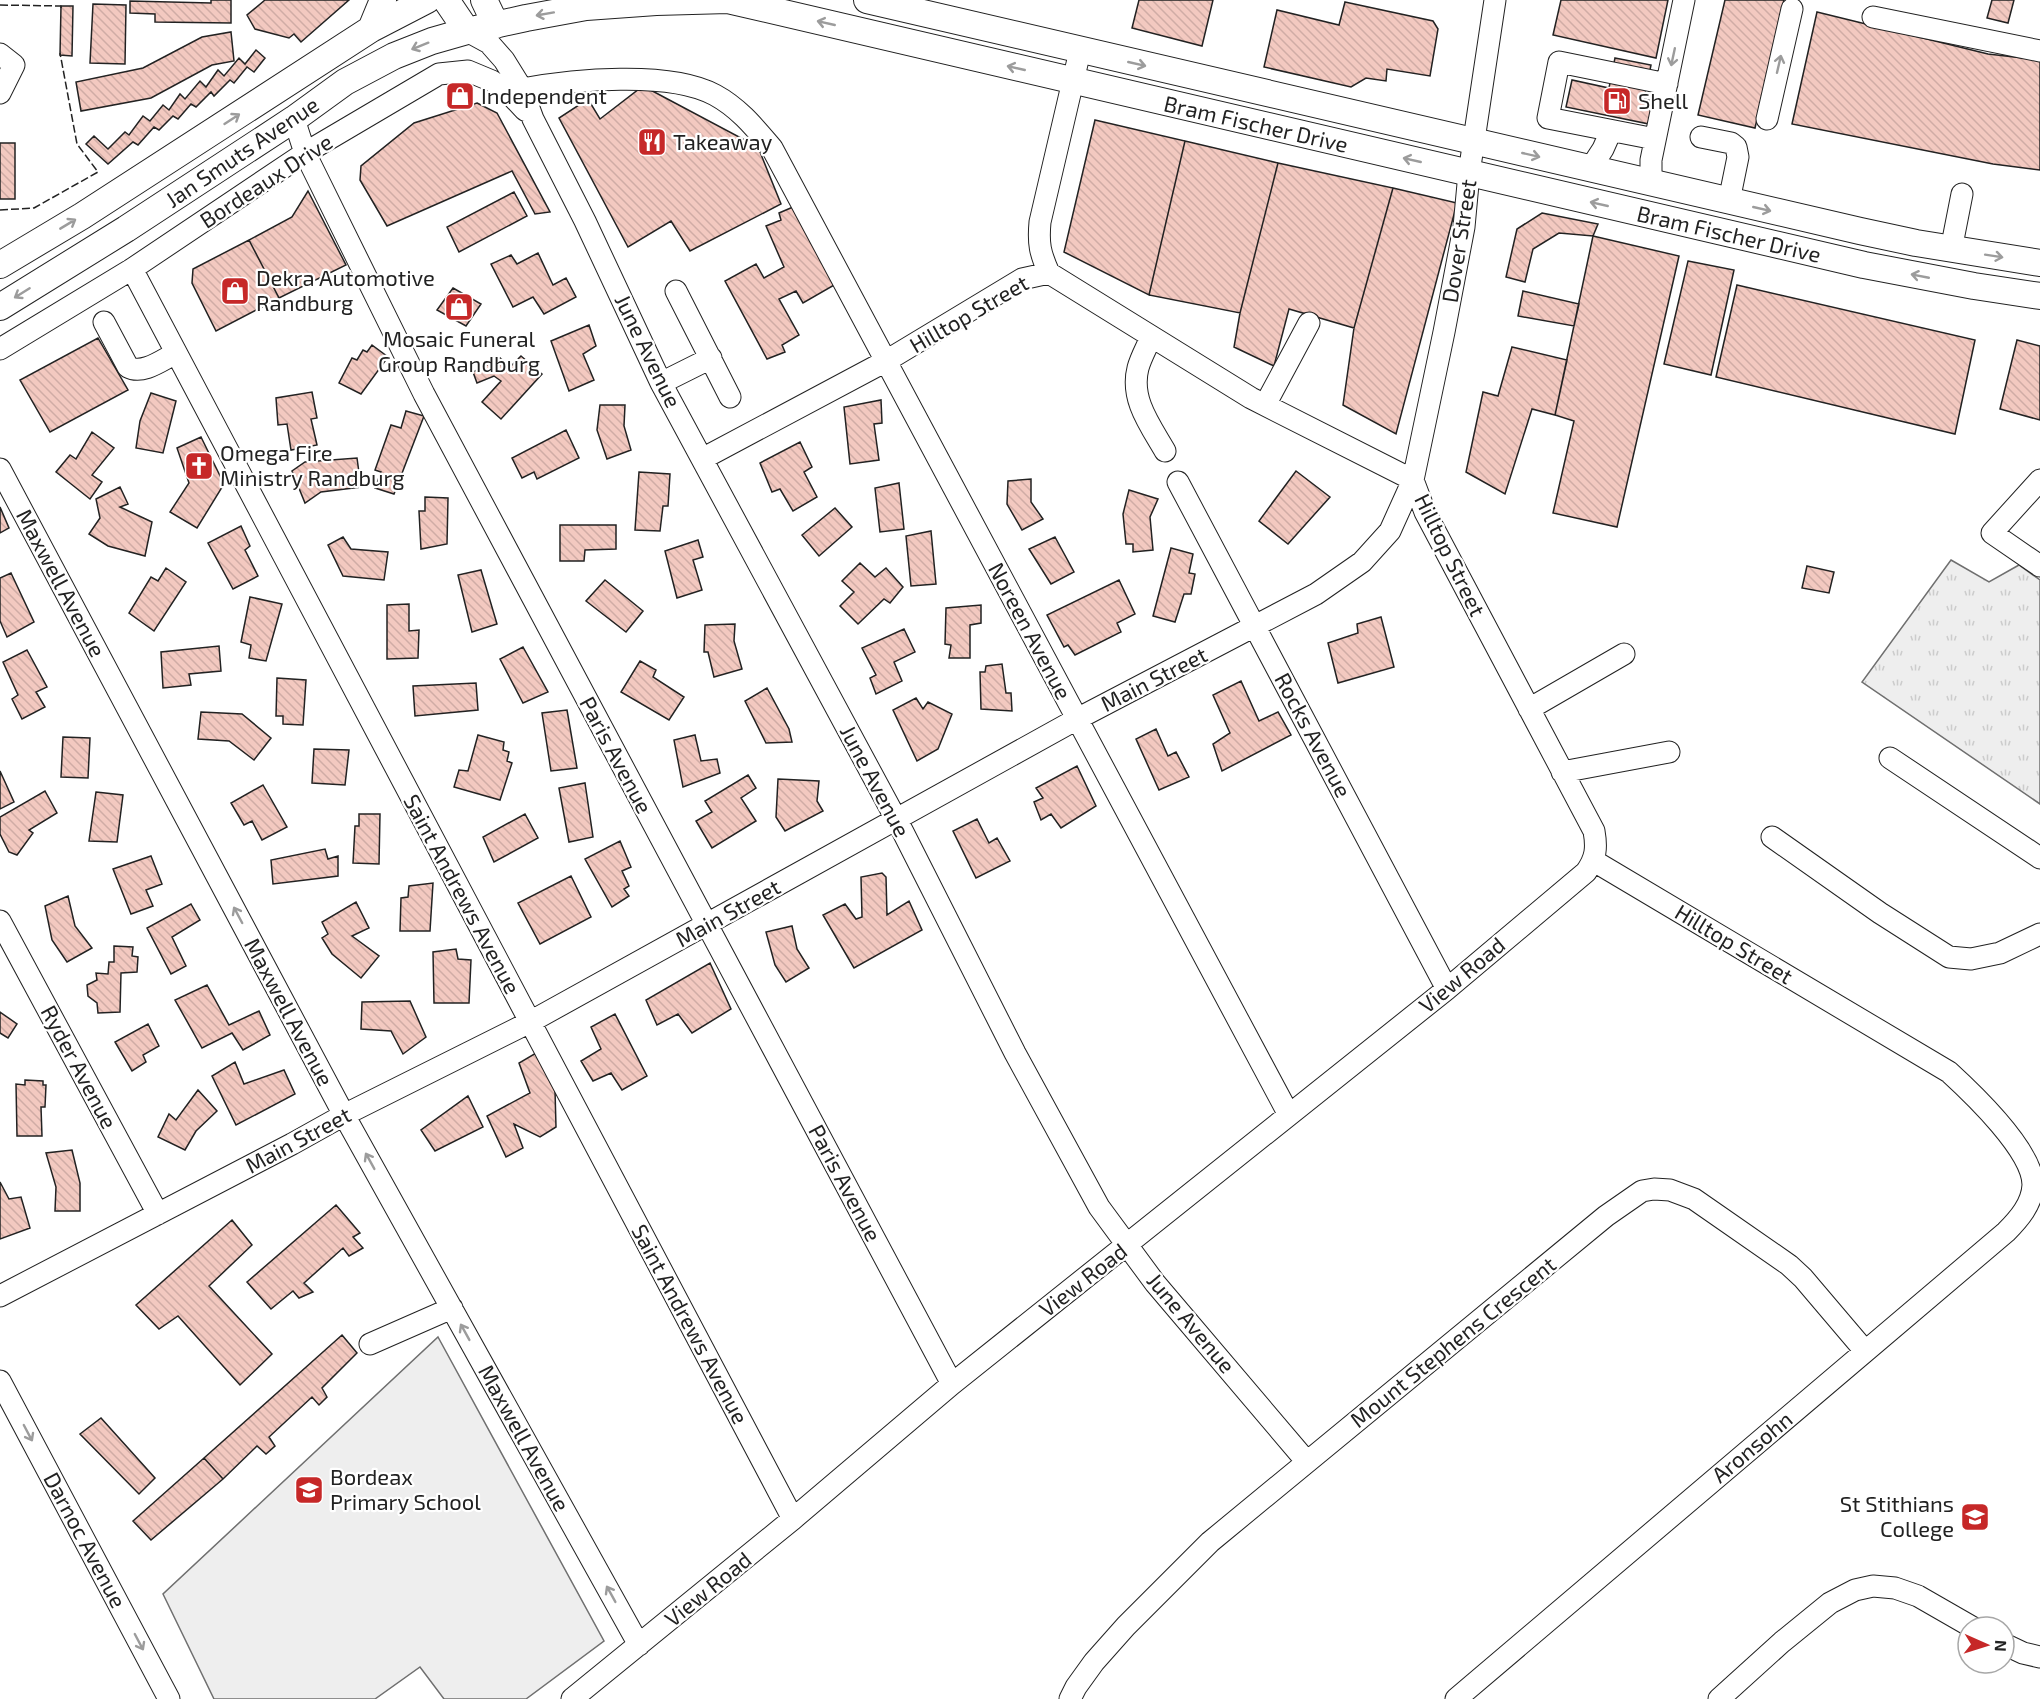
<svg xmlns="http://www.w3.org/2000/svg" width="2040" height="1699" font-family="'Exo 2',sans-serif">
<defs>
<pattern id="grass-tufts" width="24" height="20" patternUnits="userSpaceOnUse" patternTransform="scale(1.5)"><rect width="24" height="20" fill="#eee"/><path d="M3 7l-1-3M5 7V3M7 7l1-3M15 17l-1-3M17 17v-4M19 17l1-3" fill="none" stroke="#ccc"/></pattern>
<pattern id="building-back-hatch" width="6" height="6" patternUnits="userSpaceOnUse" patternTransform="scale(1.5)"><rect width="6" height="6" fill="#f3c9c0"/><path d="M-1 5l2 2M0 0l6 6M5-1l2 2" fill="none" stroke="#d0aca5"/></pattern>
</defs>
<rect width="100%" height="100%" fill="#fff"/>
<path fill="url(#grass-tufts)" stroke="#6f6f6f" stroke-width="1.5" d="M1951,560L1989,582L2019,565L2040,580V804L1862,682Z"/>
<path fill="#eee" stroke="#6f6f6f" stroke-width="1.5" d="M438,1337L604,1641L526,1699H444L420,1667L375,1699H214L163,1594Z"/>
<path fill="url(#building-back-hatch)" stroke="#222" stroke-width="1.5" d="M211,0H231V23L155,22V14L130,13V1L211,3Z
M265,0H349L301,42L294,34L289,38L255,29L247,15Z
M1139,0H1213L1202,46L1132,28Z
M1561,0H1668L1656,58L1553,35Z
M1725,0H1784L1755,128L1698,115Z
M1992,0H2014L2008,23L1987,18Z
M1345,2L1433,21L1438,29L1430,76L1387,69L1386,81L1366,78L1351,87L1264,67L1277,10L1339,25Z
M93,4L126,5L125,64L90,63Z
M61,6H73L72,56L60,55Z
M1817,12L1988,54L2040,60V170L1993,164L1792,124Z
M231,32L234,61L212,65L151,98L81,111L76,82L143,68L202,37Z
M256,50L265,58L254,72L247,67L234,83L230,80L214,96L211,92L196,107L191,104L178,119L173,116L159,130L154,127L138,145L133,142L108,164L86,144L94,136L108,149L125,132L129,135L143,116L150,121L163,105L169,110L180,94L185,99L200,81L206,87L218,70L224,76L239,58L245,64Z
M1615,58L1651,65L1644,99L1653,101L1649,124L1566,107L1572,80L1609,88Z
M643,86L758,147L781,204L690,251L671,221L628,247L559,118L588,99L600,119Z
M477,103L497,113L550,212L535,214L512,171L387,226L360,180L361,166L414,123Z
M1095,120L1185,141L1149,295L1064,252Z
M1185,141L1278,163L1240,313L1149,295Z
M0,143H15V199H0Z
M1278,163L1393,188L1354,328L1289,309L1274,366L1234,347L1240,313Z
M1393,188L1457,203L1396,434L1343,405L1354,328Z
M308,191L346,265L279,298L249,240L292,217Z
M514,192L527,216L459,252L447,227Z
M793,207L836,284L803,303L796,291L779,299L799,335L782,345L785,352L767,359L725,281L756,264L764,278L784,267L766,226L781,220L779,213Z
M1542,213L1598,224L1593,236L1559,233L1533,249L1525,282L1506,277L1517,229Z
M1593,236L1679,256L1617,527L1553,513L1574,421L1555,415Z
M249,240L279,298L216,331L192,283L193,269Z
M538,253L553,285L566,278L576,297L544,314L533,297L513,307L491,264L511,255L517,264Z
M1688,261L1734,270L1711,375L1664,364Z
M1737,285L1975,340L1955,434L1716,377Z
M453,288L481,304L466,326L437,310Z
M1523,291L1579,304L1574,326L1518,316Z
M589,325L596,346L583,354L594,380L569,391L551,341Z
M98,338L128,390L50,432L20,380Z
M2017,340L2040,346V420L2000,409Z
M372,345L388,357L361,394L339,383L352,358L357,360L363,350L367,352Z
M1512,347L1567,360L1555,415L1532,409L1505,494L1466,472L1483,392L1498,396Z
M521,356L542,374L501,419L482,402L501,381L494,376L477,383L473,372L500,358L510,367Z
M312,392L317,418L311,419L317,445L291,450L287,424L278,425L276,398Z
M151,393L176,401L163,453L136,448L140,421Z
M881,400L882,423L874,424L879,460L850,464L844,407Z
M600,405H625L624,426L631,450L607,459L597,430Z
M406,411L424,416L394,494L375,488L381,472L375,470L391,425L401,428Z
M566,430L579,458L537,479L534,472L522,478L512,458Z
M92,432L114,448L92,475L102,482L90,499L56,472L70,455L76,459Z
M201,437L224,484L197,528L170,512L189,483L177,448Z
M800,442L812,467L804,472L817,497L793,511L780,489L772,492L760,463Z
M357,458L361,487L321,492L305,503L292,471L305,462Z
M1296,471L1330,497L1288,544L1259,521Z
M639,472L670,474L668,506H663L660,531L635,530Z
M1031,479V502L1043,519L1022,530L1007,504L1008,481Z
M899,483L904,529L880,532L875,488Z
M120,487L128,504L120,507L152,522L145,556L108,546L89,534L100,518L96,499Z
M1129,490L1158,499L1150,517L1153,550L1133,552V544H1126L1123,514Z
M425,497L448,498L447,544L421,549L419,511H425Z
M0,507L9,528L0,533Z
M835,508L852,527L819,556L802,535Z
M560,525H616V549L585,550L584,561H560Z
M241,526L250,546L245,550L258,576L233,589L208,543Z
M931,531L936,584L911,586L906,536Z
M343,537L351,549L388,552L384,580L343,576L328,545Z
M1055,537L1074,572L1051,584L1029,549Z
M698,540L703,557L693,560L702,590L677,598L665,551Z
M1171,548L1193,554L1189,573L1195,574L1191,594H1184L1175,622L1153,616Z
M860,563L875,577L886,568L903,587L890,603L884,599L858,624L840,606L854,592L842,581Z
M1807,566L1834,572L1829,593L1802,588Z
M166,568L186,582L154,631L129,613L151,577L158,581Z
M481,570L497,624L472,632L458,575Z
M11,573L34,622L7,637L0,621V578Z
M605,580L643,611L626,632L586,601Z
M1119,580L1135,614L1117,623L1121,632L1075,655L1068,645L1064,647L1047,615Z
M250,597L282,604L266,661L249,658L251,645L241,642Z
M409,604V631L419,630L418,658L387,659V605Z
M981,605V623L970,625V658H949L951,645L945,644L946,608Z
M1381,617L1394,667L1338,683L1328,643L1358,633L1357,624Z
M735,624L734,641L742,669L714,677L708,652H704L705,625Z
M904,629L915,652L894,662L902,681L876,694L870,678L876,675L862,648Z
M219,646L221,671L189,674L191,685L163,688L161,652Z
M523,647L548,692L523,703L500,659Z
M27,650L47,687L36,692L45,707L22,719L12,699L18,695L3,662Z
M640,661L656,670L653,677L684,697L669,720L621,692Z
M1002,664L1006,693H1011L1012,711L981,709L980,672H985L986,666Z
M277,678L306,680L303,725L283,724V716H276Z
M1241,681L1259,721L1278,712L1291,735L1222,771L1213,744L1230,733L1213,695Z
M476,683L478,710L415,716L413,686Z
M767,688L789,729L792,742L766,743L745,701Z
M916,698L923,709L928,702L952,714L938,749L917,761L893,710Z
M567,710L577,768L551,771L542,713Z
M201,712L242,714L271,738L254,760L229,741L198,739Z
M1156,729L1168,756L1176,752L1189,777L1159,790L1136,739Z
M478,735L504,742L503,750L509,752L507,761L512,763L500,800L454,787L459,770L468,771Z
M695,735L701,761L717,759L720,773L683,787L674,740Z
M63,737L90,738L88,778L61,777Z
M314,749L349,750L345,785L312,783Z
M1077,766L1096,806L1061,828L1051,814L1041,820L1034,802L1043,798L1036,788Z
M0,771L14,802L0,809Z
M748,775L756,788L741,798L756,821L712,848L696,821L712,812L705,801Z
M778,779L819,781L817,801L823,811L785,831L776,817Z
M585,783L593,837L569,842L559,788Z
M263,785L287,827L262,840L252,821L244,825L231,803Z
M45,791L57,813L29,830L33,833L17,855L9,852L0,834V817Z
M96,792L123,795L117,842L89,841Z
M359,814H380L379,864L353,863L355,826H359Z
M525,814L538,838L494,862L483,837Z
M977,819L989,843L997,838L1010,861L976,878L953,831Z
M620,841L631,867L622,871L629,886L624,889L629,896L612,907L585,859Z
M325,849L328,859L338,856V876L273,884L271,860Z
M151,856L162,884L146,890L153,906L131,914L113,869Z
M882,873L886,877L887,915L909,901L922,930L854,968L823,915L845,904L856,919L862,917L861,877Z
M571,876L591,917L540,944L518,903Z
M433,883L430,931H400L401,898L408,897L409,886Z
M68,896L75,926L92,948L67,962L52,940L45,906Z
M356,902L369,928L352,936L379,956L361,978L332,954L322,938L328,934L322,922Z
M191,904L200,920L172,937L186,966L171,974L147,928Z
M792,926L797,949L809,968L786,982L775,965L766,932Z
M114,946L133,947L132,956L138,957L137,972L121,973L120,1012L98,1013L97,1003L88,996L87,985L97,980L96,973L108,974L109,962H114Z
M456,949L458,959L471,960L469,1003H434L433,952Z
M710,963L731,1009L692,1033L678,1014L657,1025L646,1000Z
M207,985L229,1025L259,1011L270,1035L243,1050L232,1033L202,1048L175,1000Z
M410,1001L426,1037L403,1054L391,1031L361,1029L362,1002Z
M0,1012L17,1024L8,1038L0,1033Z
M615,1014L647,1076L622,1090L611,1073L593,1081L581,1061L601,1049L591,1027Z
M148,1024L159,1046L143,1055L146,1062L132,1071L115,1042Z
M536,1053L555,1090L556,1127L540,1137L514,1124L523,1148L506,1157L487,1116L530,1093L519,1063Z
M235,1062L244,1084L284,1070L295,1094L236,1125L212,1076Z
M25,1080L43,1081V1085H46L45,1107H41L42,1136H17L16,1084L25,1085Z
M198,1090L217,1111L196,1131L185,1150L158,1137L169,1114L176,1120Z
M468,1096L483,1127L435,1151L421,1130Z
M72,1150L80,1183V1211H55L56,1187L46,1153Z
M0,1182L9,1199L21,1197L30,1228L0,1239Z
M336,1205L360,1233L353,1237L363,1248L349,1256L343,1248L304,1283L313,1292L299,1298L293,1291L271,1309L247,1282Z
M232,1220L252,1245L209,1286L272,1354L240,1385L178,1316L159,1329L136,1305Z
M342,1335L357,1353L322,1388L327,1397L319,1405L312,1397L269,1437L275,1446L266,1454L257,1446L223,1479L204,1458Z
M101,1418L155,1478L139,1494L80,1434Z
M204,1458L223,1479L151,1540L133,1521Z"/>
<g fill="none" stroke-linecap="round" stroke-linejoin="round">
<g stroke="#222" stroke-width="23">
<path id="minor" d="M1873,17L2040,51
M467,31L489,43L504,60L522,89L533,119L585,221L661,383L903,832L1015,1053L1099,1207L1155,1283L1307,1462
M0,54L14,65L0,93
M522,89C572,80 669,70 715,95C739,108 755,128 772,148L1289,1115
M294,119L305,153L424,394L952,1384
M1767,119L1792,9
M1701,137L1731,143L1736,147L1738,157L1729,201
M1655,139L1548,118L1559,62L1667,84
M1590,169L1603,149L1611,131
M1651,184V160L1684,0
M1951,250L1962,194
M132,269L793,1519
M1049,273C1040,253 1038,244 1040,222L1080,51
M676,291L730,397
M104,322L128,367C143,375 162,360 176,353
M1151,337C1147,347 1141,357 1138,368C1130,399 1150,425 1165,451
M0,349L132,269L305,153L439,74L468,71L492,81L507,91L525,110
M661,383L711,358
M1265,405L1309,323
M0,469L344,1115L639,1645
M2040,480L1992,533L2040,566
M1178,482L1447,989
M1529,709L1624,654
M1890,758L2040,858
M1562,772L1669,752
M1772,837L1880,913L1949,957L1971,959L2000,953L2040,934
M0,921L158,1214
M0,1296L292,1144L344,1115L530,1022L1077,719L1316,594L1362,562L1390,531L1413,480L1444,332L1464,227L1469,173L1495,0
M370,1344L452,1308
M0,1381L169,1699
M2004,1644L2023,1653L2040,1657
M572,1699L793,1519L952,1384L1447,989L1586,872C1596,858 1597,848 1594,831L1425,512L1413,480L1251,398L1049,273L1022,279L886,361L702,459
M1070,1699L1076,1687L1094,1662L1126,1626L1210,1542L1606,1216L1642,1191L1654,1189L1670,1190L1694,1199L1789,1265L1803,1278L1865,1351
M1456,1699L2006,1232C2019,1219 2032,1204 2033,1185C2033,1151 1973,1094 1949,1072L1594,861
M1719,1699L1782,1642L1830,1603L1855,1590L1873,1586L1895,1588L1918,1596L1972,1627"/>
</g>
<g stroke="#222" stroke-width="28">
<path id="major" d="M446,0L467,31
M484,0L496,25
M867,0L1860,231L1916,243L2040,263
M371,29L383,0
M0,265L82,216L371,29L427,0
M0,307L126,229L294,119L345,82L394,56L432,41L467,31L526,18L586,7L656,2L728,0L1864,265L1974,286L2040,296"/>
</g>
<use href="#minor" stroke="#fff" stroke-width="21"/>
<use href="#major" stroke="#fff" stroke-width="26"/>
<path stroke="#222" stroke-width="1.5" stroke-dasharray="8 3" stroke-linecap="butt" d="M0,5L61,6V8
M0,210L34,208L98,172L77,144L60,53"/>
</g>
<defs><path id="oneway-shaft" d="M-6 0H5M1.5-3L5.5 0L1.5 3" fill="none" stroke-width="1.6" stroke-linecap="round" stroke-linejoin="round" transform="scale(1.5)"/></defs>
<g stroke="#9c9c9c">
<use href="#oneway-shaft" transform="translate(545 14) rotate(170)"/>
<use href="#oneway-shaft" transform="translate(826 23) rotate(-167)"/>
<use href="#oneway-shaft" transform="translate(420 46) rotate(158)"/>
<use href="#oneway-shaft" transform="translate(1673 57) rotate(102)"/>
<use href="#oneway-shaft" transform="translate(1137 64) rotate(13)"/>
<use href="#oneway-shaft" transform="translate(1779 64) rotate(-77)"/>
<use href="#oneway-shaft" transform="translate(1016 68) rotate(-167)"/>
<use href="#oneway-shaft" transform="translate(232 119) rotate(-33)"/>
<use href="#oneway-shaft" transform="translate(1531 155) rotate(13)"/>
<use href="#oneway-shaft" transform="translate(1412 160) rotate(-167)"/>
<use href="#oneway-shaft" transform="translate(1599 204) rotate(-167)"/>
<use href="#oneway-shaft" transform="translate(1762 209) rotate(13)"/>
<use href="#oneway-shaft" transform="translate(68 224) rotate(-31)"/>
<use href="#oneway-shaft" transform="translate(1994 256) rotate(9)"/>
<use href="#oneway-shaft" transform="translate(1920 276) rotate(-169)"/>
<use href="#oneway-shaft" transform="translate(22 293) rotate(148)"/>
<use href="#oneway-shaft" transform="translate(238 915) rotate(-118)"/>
<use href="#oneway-shaft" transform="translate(370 1161) rotate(-119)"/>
<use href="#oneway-shaft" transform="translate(465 1332) rotate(-119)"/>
<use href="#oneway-shaft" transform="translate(28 1433) rotate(62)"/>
<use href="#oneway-shaft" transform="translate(611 1594) rotate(-119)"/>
<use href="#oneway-shaft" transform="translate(139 1642) rotate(62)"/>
</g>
<defs>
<g id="shop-square" transform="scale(1.5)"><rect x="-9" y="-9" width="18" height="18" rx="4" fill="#c62828" stroke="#fff"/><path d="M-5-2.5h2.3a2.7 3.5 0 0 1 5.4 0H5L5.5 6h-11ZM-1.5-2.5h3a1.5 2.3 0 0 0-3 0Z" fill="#fff"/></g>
<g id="fuel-square" transform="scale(1.5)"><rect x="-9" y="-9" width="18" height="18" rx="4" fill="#c62828" stroke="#fff"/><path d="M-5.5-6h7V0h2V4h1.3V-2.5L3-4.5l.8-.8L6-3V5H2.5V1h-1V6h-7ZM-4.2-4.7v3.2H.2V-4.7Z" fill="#fff"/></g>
<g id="restaurant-square" transform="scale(1.5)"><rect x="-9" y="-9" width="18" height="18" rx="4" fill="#c62828" stroke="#fff"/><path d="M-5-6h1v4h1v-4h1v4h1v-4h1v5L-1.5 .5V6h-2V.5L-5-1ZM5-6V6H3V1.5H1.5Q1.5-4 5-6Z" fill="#fff"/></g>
<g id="church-square" transform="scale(1.5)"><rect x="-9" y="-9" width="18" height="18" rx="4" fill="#c62828" stroke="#fff"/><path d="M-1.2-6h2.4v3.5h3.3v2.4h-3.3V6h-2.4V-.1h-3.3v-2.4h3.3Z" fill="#fff"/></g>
<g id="school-square" transform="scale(1.5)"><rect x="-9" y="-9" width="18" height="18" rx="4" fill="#c62828" stroke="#fff"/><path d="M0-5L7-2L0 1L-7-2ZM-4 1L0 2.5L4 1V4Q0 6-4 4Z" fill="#fff"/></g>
</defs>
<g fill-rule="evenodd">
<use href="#shop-square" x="460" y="96"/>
<use href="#fuel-square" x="1617" y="101"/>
<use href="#restaurant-square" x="652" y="142"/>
<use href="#shop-square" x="235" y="291"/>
<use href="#shop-square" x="459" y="307"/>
<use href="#church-square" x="199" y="466"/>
<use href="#school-square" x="309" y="1490"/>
<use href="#school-square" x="1975" y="1517"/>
</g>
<g text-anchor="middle" stroke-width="4.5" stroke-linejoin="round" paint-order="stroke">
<g font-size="22" fill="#222" stroke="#fff" text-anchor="start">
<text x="481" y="104">Independent</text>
<text x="1638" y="109">Shell</text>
<text x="673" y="150">Takeaway</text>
<text x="256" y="286">Dekra Automotive<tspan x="256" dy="25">Randburg</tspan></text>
<text x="459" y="347" text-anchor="middle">Mosaic Funeral<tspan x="459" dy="25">Group Randburg</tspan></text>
<text x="220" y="461">Omega Fire<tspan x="220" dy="25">Ministry Randburg</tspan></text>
<text x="330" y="1485">Bordeax<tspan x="330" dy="25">Primary School</tspan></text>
<text x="1954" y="1512" text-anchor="end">St Stithians<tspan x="1954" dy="25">College</tspan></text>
</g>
<g font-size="22" fill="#222" stroke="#fff">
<text transform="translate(1256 124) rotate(13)" y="8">Bram Fischer Drive</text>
<text transform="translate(242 152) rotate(-34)" y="8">Jan Smuts Avenue</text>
<text transform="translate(266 181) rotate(-33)" y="8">Bordeaux Drive</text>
<text transform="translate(1729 234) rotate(13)" y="8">Bram Fischer Drive</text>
<text transform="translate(1459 241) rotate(-81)" y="8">Dover Street</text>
<text transform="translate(969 314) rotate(-30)" y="8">Hilltop Street</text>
<text transform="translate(648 351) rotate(64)" y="8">June Avenue</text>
<text transform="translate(1450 555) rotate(64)" y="8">Hilltop Street</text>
<text transform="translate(61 583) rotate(62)" y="8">Maxwell Avenue</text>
<text transform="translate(1030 631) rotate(62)" y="8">Noreen Avenue</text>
<text transform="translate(1154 679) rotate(-27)" y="8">Main Street</text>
<text transform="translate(1313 735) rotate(62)" y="8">Rocks Avenue</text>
<text transform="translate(616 755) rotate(62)" y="8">Paris Avenue</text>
<text transform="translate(875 781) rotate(62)" y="8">June Avenue</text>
<text transform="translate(462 894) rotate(62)" y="8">Saint Andrews Avenue</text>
<text transform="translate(728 913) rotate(-29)" y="8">Main Street</text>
<text transform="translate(1734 944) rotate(31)" y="8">Hilltop Street</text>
<text transform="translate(1462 975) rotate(-40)" y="8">View Road</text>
<text transform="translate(289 1012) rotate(62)" y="8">Maxwell Avenue</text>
<text transform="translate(79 1067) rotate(62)" y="8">Ryder Avenue</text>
<text transform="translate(298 1140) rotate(-28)" y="8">Main Street</text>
<text transform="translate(845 1183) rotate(62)" y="8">Paris Avenue</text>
<text transform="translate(1083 1280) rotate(-38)" y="8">View Road</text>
<text transform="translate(1191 1323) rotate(50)" y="8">June Avenue</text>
<text transform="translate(690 1324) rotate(62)" y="8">Saint Andrews Avenue</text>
<text transform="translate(1453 1342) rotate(-39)" y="8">Mount Stephens Crescent</text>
<text transform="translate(524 1438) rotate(61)" y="8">Maxwell Avenue</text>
<text transform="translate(1752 1447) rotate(-40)" y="8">Aronsohn</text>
<text transform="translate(85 1540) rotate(62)" y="8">Darnoc Avenue</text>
<text transform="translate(708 1589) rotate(-39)" y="8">View Road</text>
</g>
</g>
<g transform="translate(1986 1645) rotate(93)"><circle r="28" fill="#ffffff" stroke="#a7a7a7" stroke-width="1.5"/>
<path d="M0-4.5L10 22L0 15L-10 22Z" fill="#c62828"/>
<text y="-9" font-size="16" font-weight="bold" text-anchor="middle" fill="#222222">N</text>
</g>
</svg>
